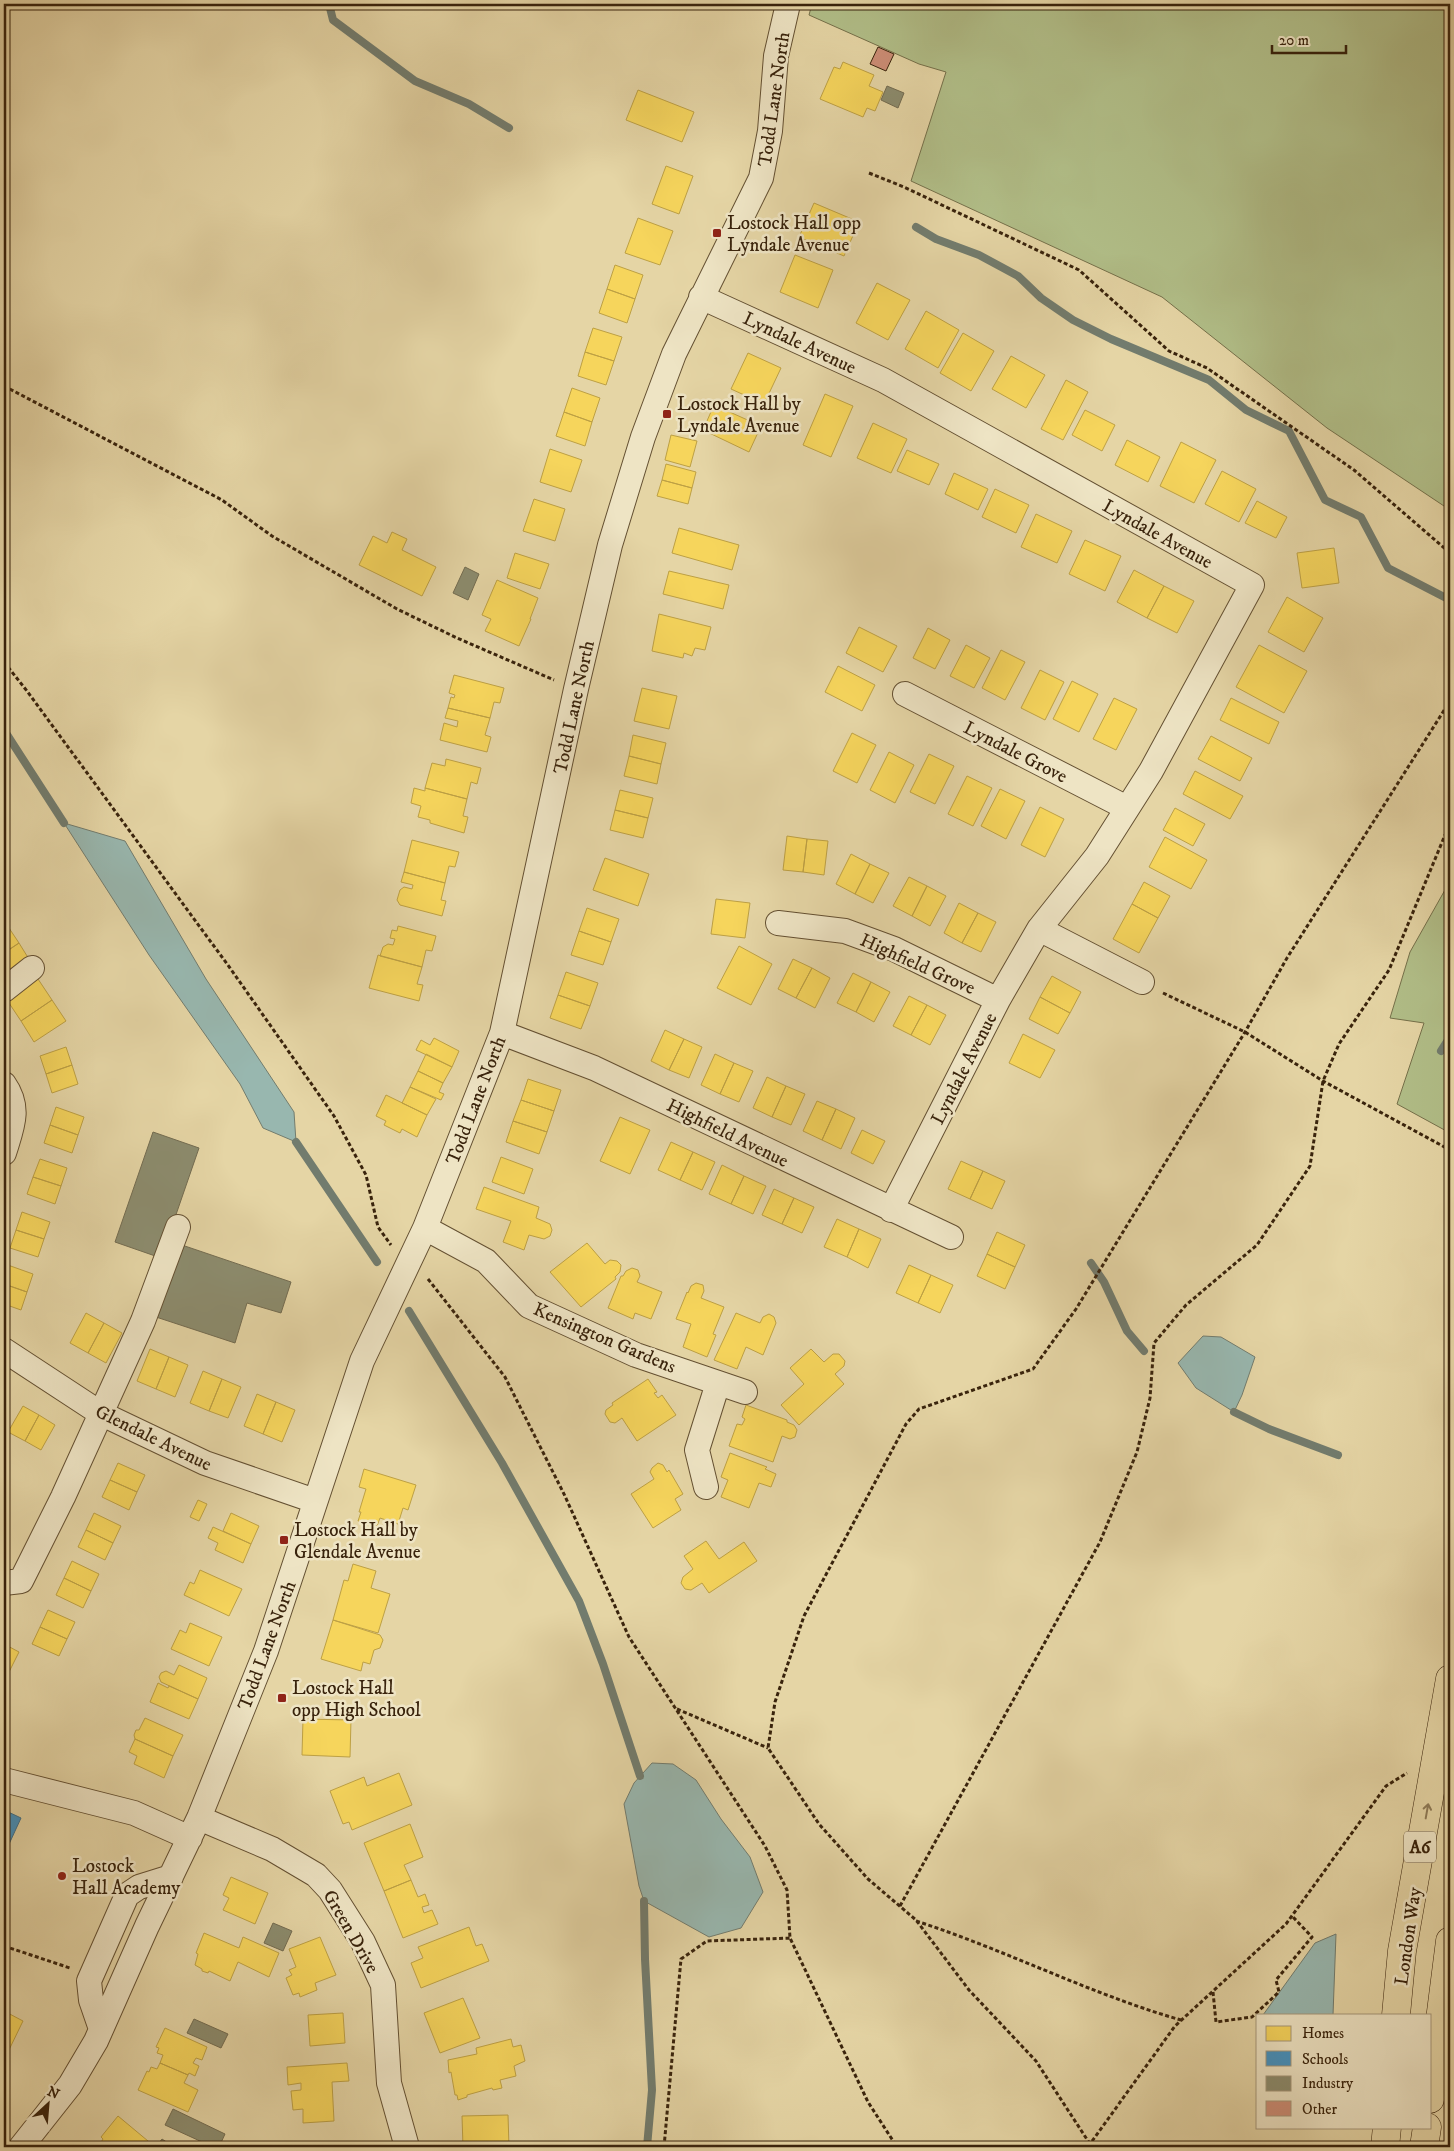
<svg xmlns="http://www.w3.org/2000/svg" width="1454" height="2151" font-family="'IM FELL DW Pica',serif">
<rect width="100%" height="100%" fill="#e5d5a5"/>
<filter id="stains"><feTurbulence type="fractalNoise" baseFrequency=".004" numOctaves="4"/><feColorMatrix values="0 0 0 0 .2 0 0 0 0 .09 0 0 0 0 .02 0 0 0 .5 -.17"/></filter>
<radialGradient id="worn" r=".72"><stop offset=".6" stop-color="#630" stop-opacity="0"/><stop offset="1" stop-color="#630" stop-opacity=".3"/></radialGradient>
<path fill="#b1be88" stroke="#75704a" d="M812,4H1450V510L1327,428L1162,297L911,181L946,72L919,64L809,15Z
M1450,881V1133L1397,1104L1424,1023L1390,1018L1410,952Z"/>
<path fill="#98b7af" stroke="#727c6e" d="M64,823L125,841L206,979L294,1112L296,1142L263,1128L240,1084L149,955Z
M1203,1336L1221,1337L1255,1357L1242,1395L1234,1412L1196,1388L1178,1363Z
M652,1763L673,1764L696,1780L721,1819L750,1857L763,1892L741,1928L709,1937L644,1901L639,1886L624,1804L634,1783Z
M1336,1934L1333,2015H1263L1315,1943Z"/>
<path fill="#f6d55c" stroke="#bda044" d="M843,62L874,75L869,86L883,92L875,111L867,108L863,117L820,99L834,67L840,69Z
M638,90L694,112L682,142L626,120Z
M666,166L693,176L679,214L652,204Z
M814,203L859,222L844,256L799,237Z
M638,218L673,231L660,265L625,253Z
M795,255L833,270L818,308L780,292Z
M615,265L643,275L635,299L607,289Z
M877,283L910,300L888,340L856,323Z
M607,289L635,299L627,323L599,313Z
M926,311L959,330L938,368L905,349Z
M593,328L622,337L614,361L585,352Z
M963,333L994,351L971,391L940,373Z
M585,352L614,361L606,385L578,376Z
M748,353L781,368L764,404L731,389Z
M1011,356L1045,375L1026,408L992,389Z
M1066,380L1088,392L1063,440L1041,429Z
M572,388L600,398L592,422L564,412Z
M825,394L853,406L831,457L803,445Z
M714,405L761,426L749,452L703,430Z
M1085,410L1115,425L1102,451L1072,435Z
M564,412L592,422L585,446L556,436Z
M873,423L907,439L891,473L857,458Z
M671,435L697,441L690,467L665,460Z
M1127,440L1160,457L1148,482L1115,465Z
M1181,442L1216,460L1194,503L1160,486Z
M550,449L582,460L571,492L540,482Z
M907,450L939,464L929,485L897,471Z
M666,464L696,472L692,488L662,480Z
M1222,471L1256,489L1239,522L1205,504Z
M954,473L988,489L978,510L945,494Z
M662,480L692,488L688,504L657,496Z
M995,489L1029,505L1016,533L982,517Z
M534,499L565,509L555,541L523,531Z
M1257,501L1287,517L1276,538L1245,523Z
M1036,514L1072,531L1057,563L1021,547Z
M679,528L739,545L732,570L672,553Z
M392,532L407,539L402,550L436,567L422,596L359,565L373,536L387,543Z
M1085,540L1121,556L1105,591L1069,574Z
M1334,548L1339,583L1302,588L1297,553Z
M515,553L549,564L540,589L507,578Z
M1134,570L1164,586L1147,618L1117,602Z
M669,571L729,585L723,609L663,594Z
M497,580L538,598L530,619H531L519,646L485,631L491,619L482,615Z
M1164,586L1194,601L1177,633L1147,618Z
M1287,597L1323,618L1304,652L1268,632Z
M659,614L711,627L705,650L695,648L692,656L684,653L683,658L652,651Z
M859,627L897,646L883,672L846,653Z
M928,628L950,640L935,669L913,658Z
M966,645L990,658L974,688L950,676Z
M1259,645L1307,671L1284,713L1236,687Z
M1001,650L1025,662L1005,700L982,688Z
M838,666L875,685L862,711L825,692Z
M1040,670L1064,682L1045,720L1021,708Z
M454,675L504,688L500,703L494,702L490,718L448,708L451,697L454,698L455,695L449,693Z
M1072,681L1098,694L1079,732L1053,719Z
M642,688L677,696L669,729L634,721Z
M1114,698L1137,709L1116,750L1093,739Z
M1231,698L1279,722L1269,744L1220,720Z
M448,708L490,718L485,735L491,737L487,752L440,740L444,723L457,727L458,721L445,718Z
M852,733L876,745L857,783L833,771Z
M633,735L666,743L661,764L629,756Z
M1211,736L1252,758L1240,781L1198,759Z
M889,752L914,765L895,803L870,790Z
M929,754L954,766L935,804L910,792Z
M629,756L661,764L657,784L624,776Z
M446,759L481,768L477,784L471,782L467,799L425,788L432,763L445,766Z
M1195,771L1243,796L1230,819L1183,794Z
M967,776L992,788L973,826L948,814Z
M414,788L425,791V788L467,799L463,816L468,817L464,833L430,823V820L418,817L421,806L411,803Z
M1000,789L1025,801L1006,839L981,826Z
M620,790L653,798L648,818L615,810Z
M1040,807L1064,819L1045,857L1021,845Z
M1175,808L1205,824L1193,846L1163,830Z
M615,810L648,818L643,838L610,830Z
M787,836L807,839L803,872L783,870Z
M1165,837L1207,860L1191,889L1149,867Z
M807,839L828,841L824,875L803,872Z
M412,840L459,852L455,867L449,866L445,883L404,872Z
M851,854L870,864L855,894L836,884Z
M605,858L649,874L638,906L593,890Z
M870,864L889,873L873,903L855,894Z
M404,872L445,883L441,900L446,901L442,916L400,905L397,900L400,890L404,887L412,889L413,885L401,882Z
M909,877L927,886L912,916L893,906Z
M1144,882L1170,896L1158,918L1132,904Z
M927,886L946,896L930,926L912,916Z
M716,899L750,903L745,938L711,934Z
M959,903L978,913L962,943L944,933Z
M1132,904L1158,918L1139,953L1113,939Z
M587,908L619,919L611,942L579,931Z
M978,913L996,922L981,952L962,943Z
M5,922L19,943L4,953V923Z
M398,926L436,936L432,951L426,950L422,967L380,956L383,947L388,944L393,945L395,939L390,938L392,930L397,931Z
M579,931L611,942L603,965L571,955Z
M19,943L32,964L4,983V953Z
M739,946L772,964L751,1005L717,988Z
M378,955L422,967L417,984L423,985L419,1001L369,988Z
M793,959L812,968L796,998L778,989Z
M812,968L830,978L815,1008L796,998Z
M566,972L598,983L590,1006L558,995Z
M853,973L871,982L856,1012L837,1003Z
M1052,976L1081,992L1070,1013L1040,997Z
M38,979L52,1000L21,1021L7,1000Z
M871,982L890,992L874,1022L856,1012Z
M558,995L590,1006L581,1029L550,1018Z
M909,996L927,1005L911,1035L893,1026Z
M1040,997L1070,1013L1058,1034L1029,1019Z
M52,1000L66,1021L34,1042L21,1021Z
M927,1005L946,1015L930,1045L911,1035Z
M665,1030L684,1039L669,1070L651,1061Z
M1023,1034L1055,1050L1040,1078L1009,1063Z
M434,1038L459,1051L452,1067L416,1050L421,1040L430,1045Z
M684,1039L702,1047L689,1078L669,1070Z
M66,1047L72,1065L46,1074L40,1056Z
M426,1054L452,1067L443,1083L418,1071Z
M715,1054L734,1063L720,1094L701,1085Z
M734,1063L753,1071L739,1102L720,1094Z
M72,1065L78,1084L52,1093L46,1074Z
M418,1071L443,1083L439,1092L444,1094L441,1100L410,1087Z
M767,1077L786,1086L772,1117L753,1108Z
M528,1079L561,1090L554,1111L521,1100Z
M786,1086L805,1094L791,1125L772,1117Z
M410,1087L436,1099L427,1115L402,1103Z
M386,1095L427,1115L417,1137L402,1129L400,1133L384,1125L386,1121L376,1116Z
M521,1100L554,1111L547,1132L513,1121Z
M817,1101L836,1109L822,1140L803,1131Z
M56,1107L84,1117L78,1135L50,1125Z
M836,1109L855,1118L841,1149L822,1140Z
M620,1117L650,1130L630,1174L600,1161Z
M513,1121L547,1132L539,1154L506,1142Z
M50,1125L78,1135L72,1153L44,1143Z
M862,1130L885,1141L873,1164L851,1153Z
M671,1142L693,1152L680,1180L658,1170Z
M693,1152L715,1162L702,1190L680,1180Z
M501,1157L533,1169L524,1194L492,1182Z
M40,1159L67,1168L61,1186L33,1177Z
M961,1161L983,1171L970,1199L948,1189Z
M722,1165L744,1176L731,1204L709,1194Z
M983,1171L1005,1181L992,1209L970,1199Z
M744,1176L766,1186L753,1214L731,1204Z
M33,1177L61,1186L55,1204L27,1194Z
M484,1187L539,1207L536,1218L550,1224L552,1230L550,1236L544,1239L529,1235L524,1250L503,1242L511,1221L476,1209Z
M774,1189L794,1198L782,1224L762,1215Z
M794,1198L814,1207L802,1233L782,1224Z
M22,1212L50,1222L44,1239L16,1230Z
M837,1219L859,1229L847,1257L824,1247Z
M859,1229L881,1239L868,1268L847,1257Z
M16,1230L44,1239L38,1257L10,1248Z
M997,1232L1025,1245L1015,1267L987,1254Z
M587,1243L605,1264L610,1260L617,1261L621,1265L620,1272L615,1277L616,1279L581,1307L550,1272Z
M987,1254L1015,1267L1005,1289L977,1276Z
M5,1264L33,1274L27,1292L4,1284Z
M909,1265L931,1275L918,1303L896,1293Z
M632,1268L638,1270L640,1276L637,1282L662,1292L651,1319L635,1313L633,1319L608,1308L621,1276H623L626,1271Z
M931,1275L953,1285L940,1313L918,1303Z
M696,1283L703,1285L704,1291L701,1298L724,1307L713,1334L716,1335L707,1357L683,1347L691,1324L676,1319L687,1292L688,1293L691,1286Z
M4,1284L27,1292L21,1310L4,1304Z
M86,1313L104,1323L88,1353L70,1343Z
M736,1313L760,1323L763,1317L769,1314L774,1317L776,1323L763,1355L746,1347L737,1369L714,1360Z
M104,1323L122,1333L106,1363L88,1353Z
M150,1349L169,1357L156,1389L137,1381Z
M811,1349L824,1362L833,1354H839L845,1361L844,1366L835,1374L844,1384L799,1425L781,1405L804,1384L790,1368Z
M169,1357L188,1365L175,1397L156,1389Z
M203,1371L222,1379L209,1411L190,1403Z
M222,1379L241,1387L228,1418L209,1411Z
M648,1379L657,1392L654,1393L658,1398L662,1395L676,1415L637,1441L622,1418L615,1423L610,1422L605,1414L606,1410L613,1405L612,1403Z
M257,1394L276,1402L263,1434L244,1426Z
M276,1402L295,1410L282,1442L263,1434Z
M746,1405L787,1420V1422L794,1425L797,1430L795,1437L790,1439L782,1436L773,1462L729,1446L737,1424L742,1425L745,1419L742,1417Z
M23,1406L39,1415L25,1441L8,1432Z
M39,1415L55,1425L41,1450L25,1441Z
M730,1453L767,1467L765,1469L776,1474L771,1487L759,1483L749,1508L721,1497L728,1480L721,1477Z
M118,1463L145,1475L137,1492L110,1480Z
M658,1463L663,1465L667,1472L669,1470L683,1494L675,1499L681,1510L653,1528L631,1494L654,1479L650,1472L652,1468Z
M364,1469L416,1485L408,1510L403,1508L398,1524L380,1518L377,1526L358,1521L361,1512H359L366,1489L359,1487Z
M110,1480L137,1492L129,1510L102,1497Z
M198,1500L207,1504L199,1521L190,1517Z
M94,1513L121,1526L113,1543L86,1530Z
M231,1513L259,1526L251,1544L223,1531Z
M213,1527L251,1544L243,1563L215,1550L218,1543L208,1538Z
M86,1530L113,1543L105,1560L78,1547Z
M706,1541L719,1559L744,1542L757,1561L709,1593L702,1583L691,1590L685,1589L681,1583L683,1577L693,1569L684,1556Z
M72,1561L99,1574L91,1591L64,1578Z
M353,1564L376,1571L371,1588L390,1594L378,1633L333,1620L344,1580L348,1581Z
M200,1570L242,1589L229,1616L184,1595L190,1582L194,1584Z
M64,1578L91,1591L83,1608L56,1595Z
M48,1610L75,1622L67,1639L40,1627Z
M333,1620L380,1635L383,1640L380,1648L374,1650L370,1664L363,1662L361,1671L321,1659Z
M190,1623L222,1637L209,1666L171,1649L180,1630L186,1633Z
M40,1627L67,1639L59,1656L32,1644Z
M4,1644L19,1652L4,1682Z
M179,1665L207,1678L198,1699L161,1682L159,1677L161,1673L166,1671L174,1675Z
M158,1683L168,1688L169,1686L198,1699L189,1719L150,1702Z
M145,1718L183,1735L173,1756L135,1739L134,1735L136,1730H139Z
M303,1719L351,1720L350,1757L302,1755Z
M135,1739L173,1756L164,1778L134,1764L137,1756L129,1752Z
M399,1773L412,1805L352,1830L349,1822L343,1824L330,1791L364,1777L367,1786Z
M410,1824L423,1857L404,1865L411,1880L384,1891L364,1843Z
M231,1877L268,1893L255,1924L223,1910L229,1898L223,1895Z
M411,1880L418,1897L425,1894L429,1905L422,1907L424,1913L432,1910L438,1924L403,1938L384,1891Z
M469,1927L476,1946L482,1944L489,1961L421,1988L411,1963L423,1958L418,1947Z
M204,1933L239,1948L243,1937L279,1953L269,1977L238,1962L230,1981L209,1971L208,1973L202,1971V1969L195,1965L198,1954L196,1953Z
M320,1937L336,1975L315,1983L317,1990L300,1997L299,1993L293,1995L286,1978L292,1975L289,1970L296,1967L289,1949Z
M463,1998L480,2038L440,2053L424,2013Z
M4,2011L23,2021L7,2054L4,2052Z
M343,2013L345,2043L310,2046L308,2015Z
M165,2028L207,2047L202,2060L196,2058L193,2063L199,2066L195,2076L189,2073L188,2075L160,2063L163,2055L157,2053L159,2048L156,2047Z
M511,2039L513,2047L521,2045L525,2061L514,2066L516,2076L500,2080L502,2088L493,2090L492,2088L467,2095V2097L458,2100L457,2095H455L451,2072L449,2073L448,2060L477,2054L476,2048Z
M160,2063L188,2075L184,2083L198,2090L188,2112L138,2090L147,2071L149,2072L151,2067L157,2069Z
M347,2063L349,2081L332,2082L334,2121L303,2123V2109L293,2110L291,2091L301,2090V2083L288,2085L287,2067Z
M508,2115L509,2147H463L462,2116Z
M118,2116L154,2146L153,2147H104L100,2144L103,2139L101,2137Z"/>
<path fill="#4393c3" stroke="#40718c" d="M4,1810L21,1818L4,1855Z"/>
<path fill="#8c8c6e" stroke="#736c51" d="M887,86L904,93L898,108L881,100Z
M465,567L479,574L468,600L453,593Z
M153,1132L199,1148L161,1258L115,1242Z
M176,1243L291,1282L281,1313L247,1303L235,1343L153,1316Z
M273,1923L292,1931L283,1951L264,1943Z
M194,2019L228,2034L221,2048L187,2033Z
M173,2109L225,2134L219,2147H213L165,2125Z
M162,2139L174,2147H156Z"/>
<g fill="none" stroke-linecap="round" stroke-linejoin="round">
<path stroke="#727c6e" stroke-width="8" d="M329,4L333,20L415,81L469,104L509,128
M916,227L936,239L979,255L1018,276L1041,298L1073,320L1111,339L1209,380L1246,410L1289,431L1325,500L1361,517L1388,568L1450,600
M4,730L64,823
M1441,1051L1450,1037
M296,1142L377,1262
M1091,1263L1104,1282L1127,1331L1144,1351
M409,1311L502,1463L579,1601L603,1664L640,1776
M1234,1412L1269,1429L1338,1455
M644,1901L645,1959L652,2090L647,2147"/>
</g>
<path fill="#cd8e77" stroke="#39230c" d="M878,47L894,54L886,71L870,64Z"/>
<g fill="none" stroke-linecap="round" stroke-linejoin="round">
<g stroke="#645032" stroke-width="26">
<path id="minor" d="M701,297L883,380L1252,585L1151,771L1097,856L1039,929L998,1000L891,1210
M905,694L1127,808
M778,923L845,931L894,949L998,1000
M1039,929L1142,982
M4,990L32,968
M502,1033L594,1068L951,1237
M4,1084C21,1108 12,1127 4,1153
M425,1228L486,1261L529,1306L636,1355L745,1392
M4,1350L100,1413L205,1463L315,1501
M706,1487L697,1450L718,1383
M4,1583L21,1581L63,1497L143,1321L178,1227
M4,1780L134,1813L190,1838
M199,1818L272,1849L316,1875L330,1890L363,1942L383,1985L389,2083L407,2147
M101,2029L91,2000L89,1981L127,1895L139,1887L171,1877
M21,2147L70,2085L96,2041L147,1926L199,1818L266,1651L362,1361L425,1228L502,1033L576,689L610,545L643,437L674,354L761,178L770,131L776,56L788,4"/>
</g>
<g stroke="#39230c" stroke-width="29">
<path id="highway" d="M1396,2015L1402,1951L1450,1679
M1430,2099L1450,1941
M1385,2147L1387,2127
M1424,2147L1427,2127"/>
</g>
<path stroke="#39230c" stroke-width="3" stroke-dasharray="4 2.5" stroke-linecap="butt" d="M869,173L904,187L1079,270L1169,351L1207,368L1354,470L1450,553
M4,386L222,500L272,536L397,609L457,638L554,680
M4,662L27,691L230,968L334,1116L366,1175L378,1227L391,1245
M1163,993L1245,1032L1323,1081L1450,1150
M428,1279L505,1377L564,1494L629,1637L765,1846L787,1890L790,1938L868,2102L897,2147
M677,1709L768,1748
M900,1906L1100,1542L1137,1452L1150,1398L1154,1343L1186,1305L1257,1245L1310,1166L1323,1081L1339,1044L1389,970L1450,823
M916,1921C1006,1950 1090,1994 1181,2020
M4,1946L70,1968
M1213,1992L1216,2022L1252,2017L1279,1992L1276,1980L1312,1937L1292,1916
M1090,2144L1036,2061L969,1990L916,1920L868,1879L819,1824L768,1748L775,1702L804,1616L906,1424L919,1409L1033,1369L1076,1309L1245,1032L1287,958L1450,701
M664,2147L681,1959L707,1941L790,1938
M1090,2147V2144L1175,2026L1286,1924L1386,1786L1407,1773"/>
<use href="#minor" stroke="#eee4c4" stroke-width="24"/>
<use href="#highway" stroke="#e5d5a5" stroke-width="28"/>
</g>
<defs><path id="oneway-shaft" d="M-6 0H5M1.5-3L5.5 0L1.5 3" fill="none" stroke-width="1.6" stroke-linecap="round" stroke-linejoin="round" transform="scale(1.25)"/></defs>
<use stroke="#8f7c58" href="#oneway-shaft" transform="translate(1427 1811) rotate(-80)"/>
<g fill="#8f2418" stroke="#eee4c4" stroke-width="2">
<rect x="712" y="228" width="10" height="10" rx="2.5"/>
<rect x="662" y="409" width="10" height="10" rx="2.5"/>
<rect x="279" y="1535" width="10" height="10" rx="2.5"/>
<rect x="277" y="1693" width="10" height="10" rx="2.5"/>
<circle cx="62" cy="1876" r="5"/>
</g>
<g text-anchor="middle" stroke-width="5" stroke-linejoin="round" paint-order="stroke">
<rect fill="#eee4c4" stroke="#6f5d43" stroke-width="1" x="1404" y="1831.5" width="32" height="31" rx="4"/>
<g font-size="18" font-weight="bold" fill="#39230c">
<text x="1420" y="1853">A6</text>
</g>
<g font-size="19" fill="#39230c" stroke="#eee4c4">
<text transform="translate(773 99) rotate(-82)" y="7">Todd Lane North</text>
<text transform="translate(800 342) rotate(25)" y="7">Lyndale Avenue</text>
<text transform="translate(1158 533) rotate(29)" y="7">Lyndale Avenue</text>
<text transform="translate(573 707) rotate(-78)" y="7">Todd Lane North</text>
<text transform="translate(1016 751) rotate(27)" y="7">Lyndale Grove</text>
<text transform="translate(918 963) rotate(24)" y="7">Highfield Grove</text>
<text transform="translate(963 1068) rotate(-63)" y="7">Lyndale Avenue</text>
<text transform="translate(475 1100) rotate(-69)" y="7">Todd Lane North</text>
<text transform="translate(728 1132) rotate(26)" y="7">Highfield Avenue</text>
<text transform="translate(605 1337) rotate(23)" y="7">Kensington Gardens</text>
<text transform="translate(154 1437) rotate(26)" y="7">Glendale Avenue</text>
<text transform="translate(266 1645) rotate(-70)" y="7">Todd Lane North</text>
<text transform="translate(352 1931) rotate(60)" y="7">Green Drive</text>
<text transform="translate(1407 1936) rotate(-82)" y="7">London Way</text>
</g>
<g font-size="19" fill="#39230c" stroke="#eee4c4" text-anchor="start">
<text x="727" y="229">Lostock Hall opp<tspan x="727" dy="22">Lyndale Avenue</tspan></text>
<text x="677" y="410">Lostock Hall by<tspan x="677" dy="22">Lyndale Avenue</tspan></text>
<text x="294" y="1536">Lostock Hall by<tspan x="294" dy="22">Glendale Avenue</tspan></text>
<text x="292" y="1694">Lostock Hall<tspan x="292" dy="22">opp High School</tspan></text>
<text x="72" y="1872">Lostock<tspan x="72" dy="22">Hall Academy</tspan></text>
</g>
</g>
<rect width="1454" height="2151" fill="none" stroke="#e5d5a5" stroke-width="20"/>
<rect x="5" y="5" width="1444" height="2141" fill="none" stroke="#39230c" stroke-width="2.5"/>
<rect x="10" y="10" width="1434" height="2131" fill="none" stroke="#39230c"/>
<rect x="1256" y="2014" width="175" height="115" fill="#eee4c4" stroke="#a6977a"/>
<rect x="1266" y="2026" width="25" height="15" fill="#f6d55c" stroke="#a6977a"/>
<text x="1302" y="2038" font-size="15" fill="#39230c">Homes</text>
<rect x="1266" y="2051" width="25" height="15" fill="#4393c3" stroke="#a6977a"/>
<text x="1302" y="2064" font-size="15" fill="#39230c">Schools</text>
<rect x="1266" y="2076" width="25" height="15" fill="#8c8c6e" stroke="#a6977a"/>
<text x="1302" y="2088" font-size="15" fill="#39230c">Industry</text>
<rect x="1266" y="2101" width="25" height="15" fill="#cd8e77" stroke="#a6977a"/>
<text x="1302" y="2114" font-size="15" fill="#39230c">Other</text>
<g transform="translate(48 2104) rotate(26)" stroke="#eee4c4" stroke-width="4" paint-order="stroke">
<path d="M0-4L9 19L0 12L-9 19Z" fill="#39230c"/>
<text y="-8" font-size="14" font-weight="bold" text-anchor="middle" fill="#39230c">N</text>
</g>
<path d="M1272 45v8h74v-8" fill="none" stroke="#39230c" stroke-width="2.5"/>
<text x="1279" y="45" font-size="15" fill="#39230c" stroke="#eee4c4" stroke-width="4" paint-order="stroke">20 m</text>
<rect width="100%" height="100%" filter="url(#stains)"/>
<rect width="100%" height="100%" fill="url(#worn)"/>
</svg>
